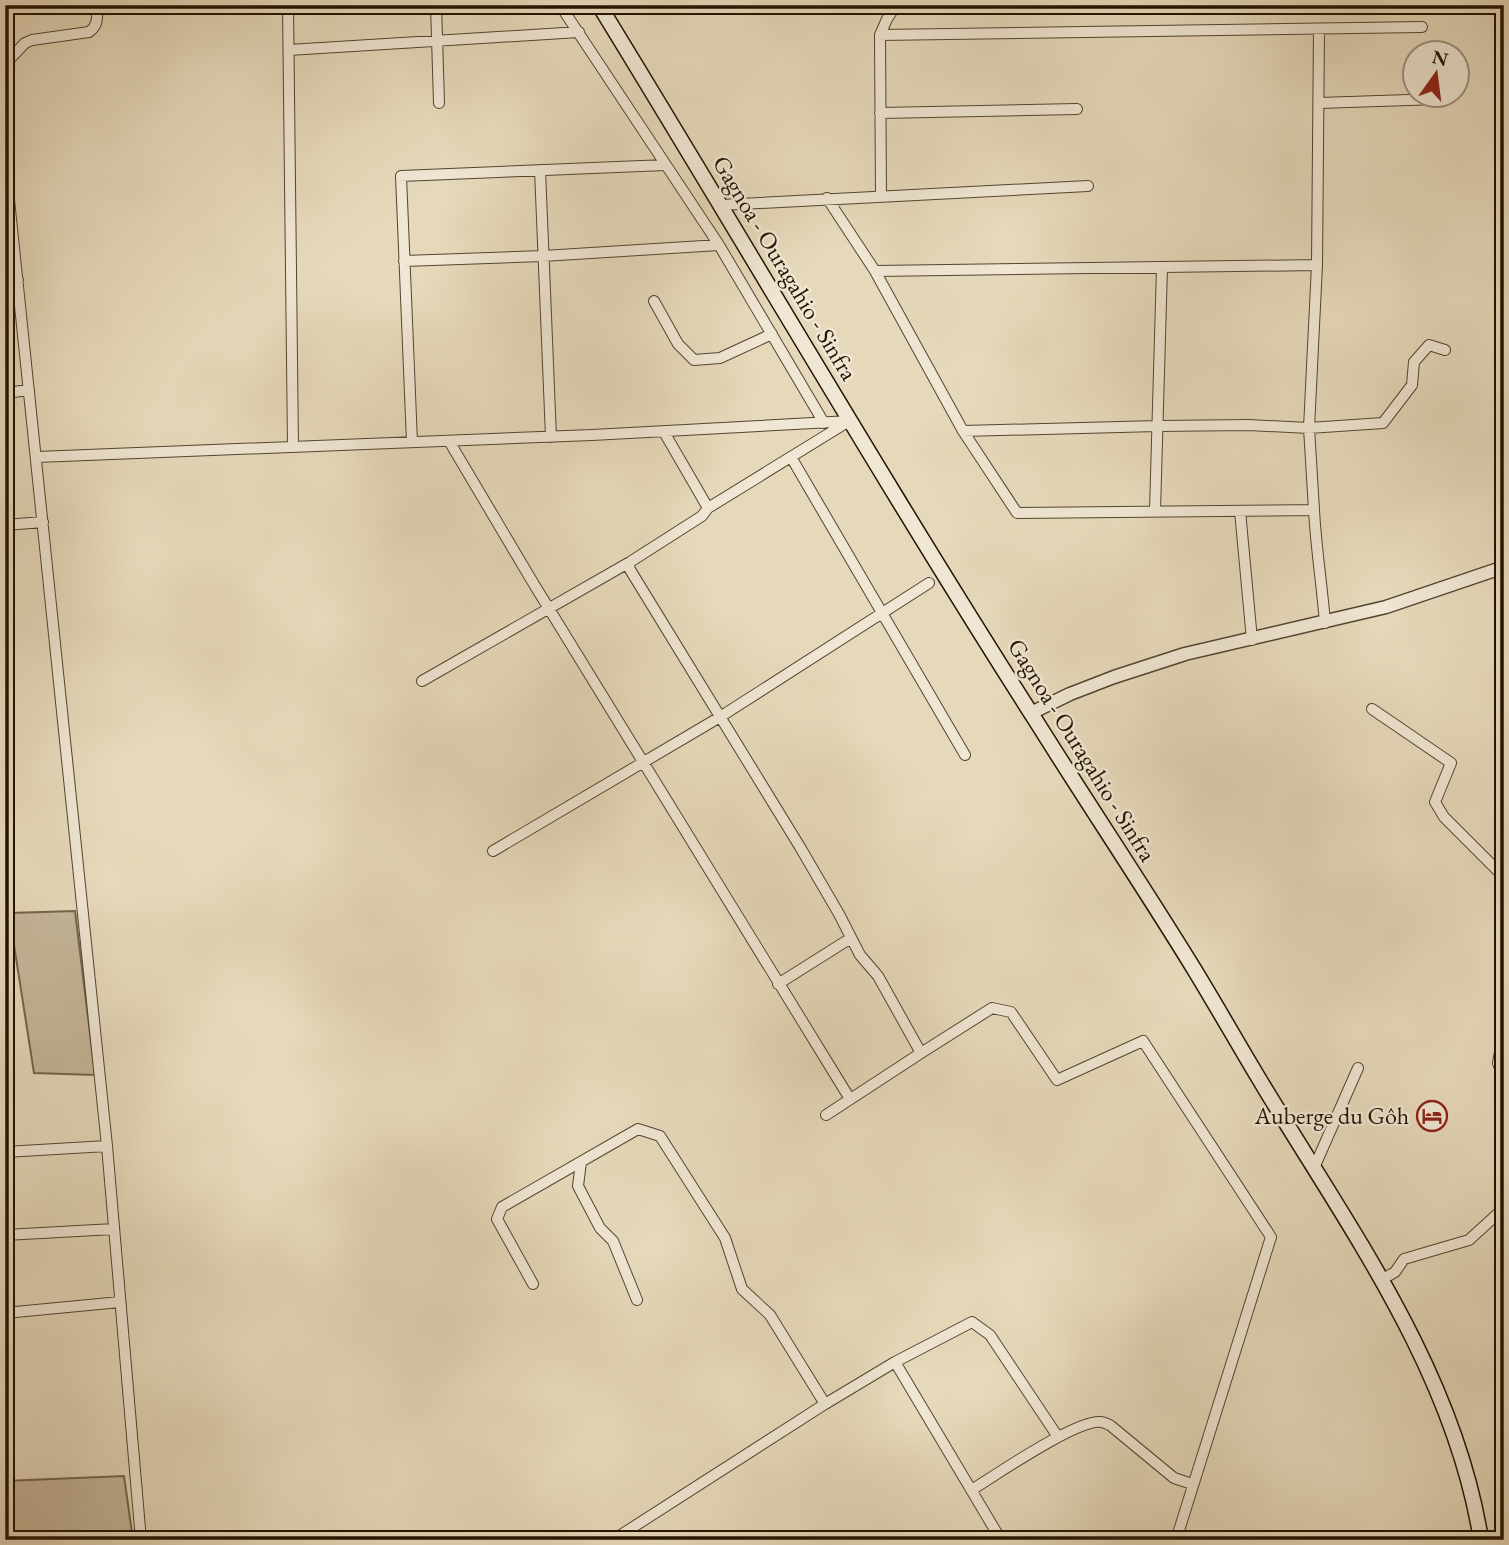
<svg xmlns="http://www.w3.org/2000/svg" width="1509" height="1545" font-family="'EB Garamond',serif">
<rect width="100%" height="100%" fill="#e6d9bb"/>
<filter id="stains"><feTurbulence type="fractalNoise" baseFrequency=".00286" numOctaves="4"/><feColorMatrix values="0 0 0 0 .2 0 0 0 0 .09 0 0 0 0 .02 0 0 0 .5 -.17"/></filter>
<radialGradient id="worn" r=".72"><stop offset=".6" stop-color="#630" stop-opacity="0"/><stop offset="1" stop-color="#630" stop-opacity=".3"/></radialGradient>
<path fill="#c5b79b" stroke="#74654e" stroke-width="2" d="M75,911L95,1075L34,1073L9,913Z
M124,1476L133,1540H5V1481Z"/>
<g fill="none" stroke-linecap="round" stroke-linejoin="round">
<g stroke="#53442f" stroke-width="12">
<path id="minor" d="M288,5L293,447
M436,5L439,103
M880,35L887,19L896,5
M289,50L579,32
M5,64L25,43L32,40L89,32C99,25 97,16 97,5
M1319,103L1439,99
M880,113L1077,109
M5,161L107,1146L141,1540
M666,165L719,245L824,423
M540,170L551,437
M881,196L880,35L1422,27
M827,198L875,271L963,431L1017,513L1314,510L1309,428L1317,265L875,271
M721,205L1088,186
M404,261L543,256L719,245
M1317,265L1319,29
M5,281L18,280
M654,301L678,344L694,360L720,358L772,334
M5,393L29,390
M963,431L1157,426L1248,425L1309,428L1383,423L1412,385L1414,362L1429,345L1445,350
M664,432L708,508L702,516L630,562L629,568L800,847L839,914L860,955L878,976L921,1053L992,1008L1011,1012L1057,1080L1143,1041L1271,1237L1176,1540
M449,441L532,581L850,1099
M412,442L401,176L666,165L560,5
M37,457L592,435L850,421
M791,457L965,755
M708,508L846,423
M1314,510C1316,548 1322,585 1325,623
M1155,511L1162,267
M1240,511L1252,640
M5,525L43,522
M422,681L630,562
M1372,709L1451,763L1435,802L1444,817L1504,877
M493,851L720,717L929,583
M778,984L851,938
M1504,1029L1498,1063L1504,1079
M826,1115L921,1053
M5,1152L107,1146
M581,1162L578,1186L600,1228L613,1241L637,1300
M1314,1168L1358,1068
M5,1235L114,1229
M1381,1280L1395,1272L1404,1259L1469,1240L1504,1208
M533,1284L497,1219L502,1207L638,1129L660,1136L725,1238L742,1289L770,1315L825,1404L895,1362L972,1322L990,1335L1058,1437
M5,1313L120,1302
M895,1362L1001,1540
M973,1489C996,1475 1077,1419 1101,1422C1103,1422 1110,1425 1111,1426L1174,1478L1192,1484
M613,1540L825,1404"/>
</g>
<g stroke="#53442f" stroke-width="15">
<path id="tertiary" d="M1031,713L1070,694L1114,677L1185,654L1386,607L1504,567"/>
</g>
<g stroke="#221300" stroke-width="17">
<path id="secondary" d="M599,5C745,243 885,485 1036,721C1088,804 1143,886 1194,969C1219,1010 1242,1051 1267,1092C1352,1232 1455,1374 1481,1540"/>
</g>
<use href="#minor" stroke="#efe6d3" stroke-width="10"/>
<use href="#tertiary" stroke="#efe6d3" stroke-width="12"/>
<use href="#secondary" stroke="#efe6d3" stroke-width="14"/>
</g>
<defs>
<g id="hotel-ring" transform="scale(1.575)"><circle r="9.5" fill="#efe6d3" stroke="#8f2418" stroke-width="1.5"/><path d="M-6-4.5h1.5V1H6V5H4.5V3h-9V5H-6ZM-4 0a1.8 1.8 0 1 1 3.6 0ZM.5 0V-2.5h3Q6-2.5 6 0Z" fill="#8f2418"/></g>
</defs>
<g fill-rule="evenodd">
<use href="#hotel-ring" x="1432" y="1116"/>
</g>
<g text-anchor="middle" stroke-width="5" stroke-linejoin="round" paint-order="stroke">
<g font-size="24" fill="#221300" stroke="#efe6d3">
<text transform="translate(785 268) rotate(59)" y="8">Gagnoa - Ouragahio - Sinfra</text>
<text transform="translate(1082 750) rotate(58)" y="8">Gagnoa - Ouragahio - Sinfra</text>
</g>
<g font-size="24" fill="#221300" stroke="#efe6d3" text-anchor="end">
<text x="1409" y="1124">Auberge du Gôh</text>
</g>
</g>
<rect width="1509" height="1545" fill="none" stroke="#e6d9bb" stroke-width="28"/>
<rect x="7" y="7" width="1495" height="1531" fill="none" stroke="#221300" stroke-width="3.5"/>
<rect x="14" y="14" width="1481" height="1517" fill="none" stroke="#221300" stroke-width="2"/>
<g transform="translate(1436 74) rotate(14)"><circle r="33" fill="#efe6d3" stroke="#9d927f" stroke-width="2"/>
<path d="M0-5L12 26L0 18L-12 26Z" fill="#8f2418"/>
<text y="-10" font-size="19" font-weight="bold" text-anchor="middle" fill="#221300">N</text>
</g>
<rect width="100%" height="100%" filter="url(#stains)"/>
<rect width="100%" height="100%" fill="url(#worn)"/>
</svg>
